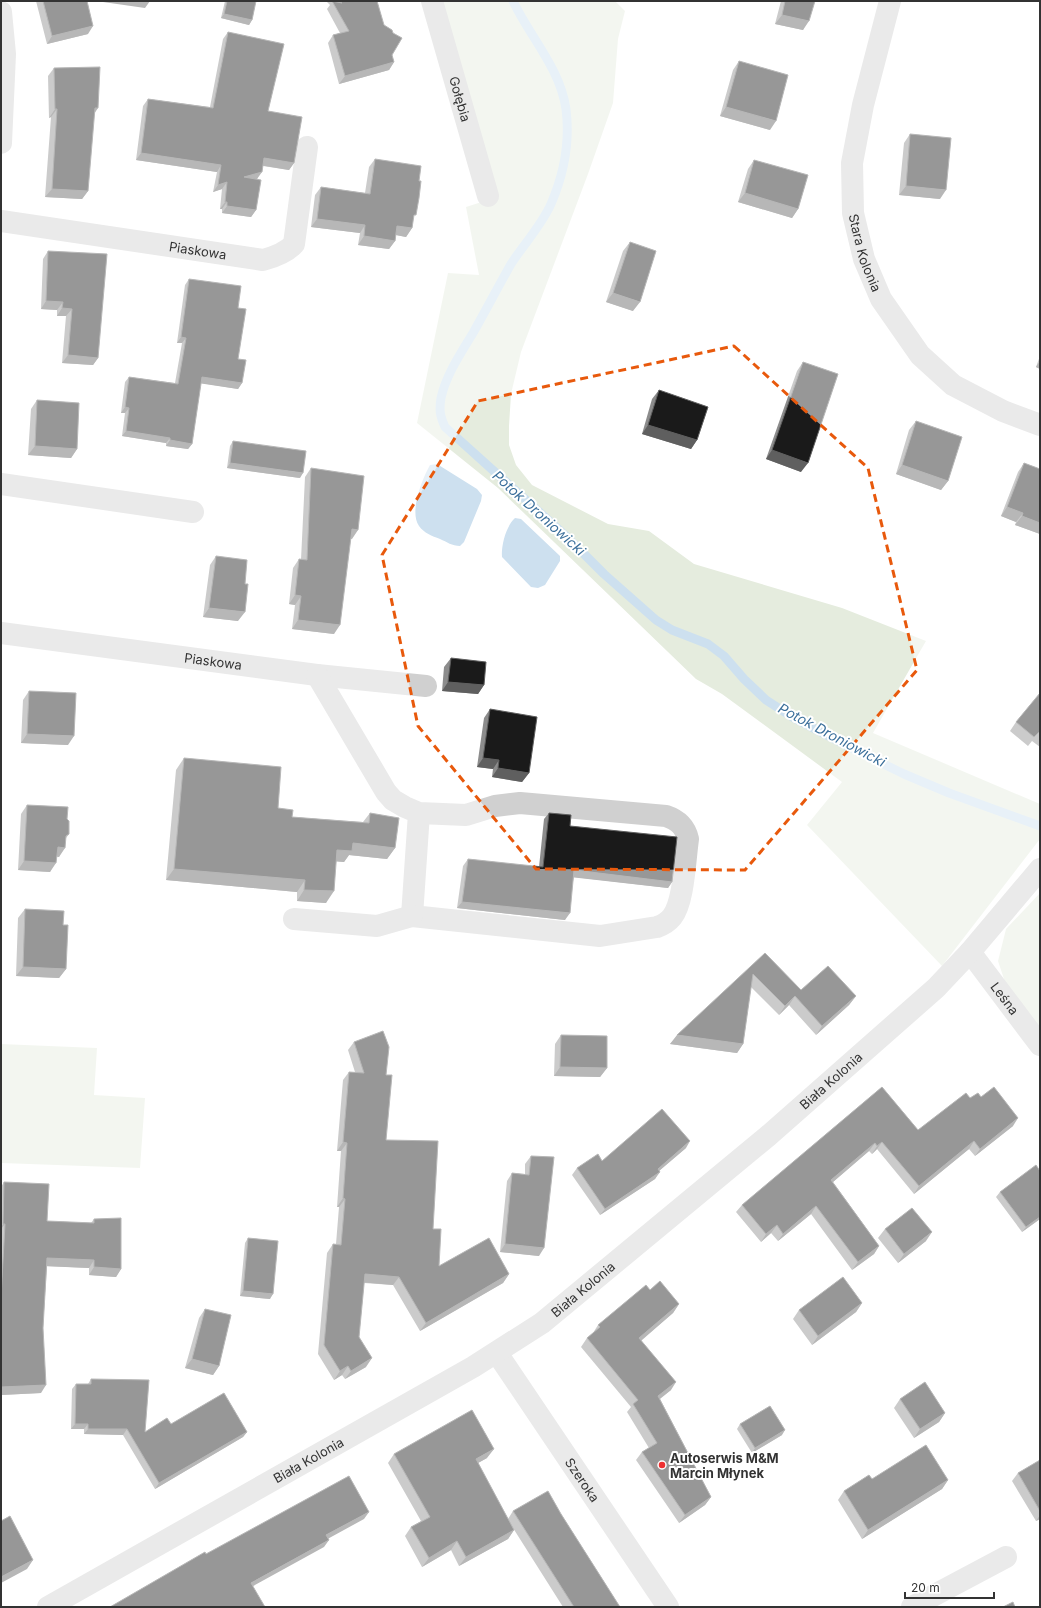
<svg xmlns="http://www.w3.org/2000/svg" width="1041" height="1608" font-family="Inter,sans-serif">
<rect width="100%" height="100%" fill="#fff"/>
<path fill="#e5ecde" d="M442,1H615L625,11L618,39L613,103L588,174L521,352L511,394L509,426V445L516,465L532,485L608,524L649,531L694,564L842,608L926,641L873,733L1040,804V839L942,966L807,825L842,782L722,694L696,679L498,488L417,423L448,273L479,275L466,207L497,197Z
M1040,893V1029L1008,991L998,961L1006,929Z
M1,1044L97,1048L94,1095L145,1098L140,1168L1,1163Z"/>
<path fill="#cde0ef" d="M437,464L477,489L482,495L481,501L464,542L460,546C452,546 447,542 440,539C432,536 424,533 419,526C409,512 422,479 430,465Z
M515,518L521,519L560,556V561L545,585L538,588L531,587L502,557C501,546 506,526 515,518Z"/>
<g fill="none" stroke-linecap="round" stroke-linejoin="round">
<path stroke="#cde0ef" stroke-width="9" d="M513,1C530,37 560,68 566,109C570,141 564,174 551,204C541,226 524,244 511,264C498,287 486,310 473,333C461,353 446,375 441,398C439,410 440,416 445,427L567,537L604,574L656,620L672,630L708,644L724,656L744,679L766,700L794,718L863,754L904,774L949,793L1040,826"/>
<g stroke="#d0d0d0" stroke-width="22">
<path id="s1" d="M432,1L488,196"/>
<path id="s2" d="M890,1L863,105L852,163L853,213L864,259L881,299L920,355L953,385L1003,411L1040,425"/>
<path d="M1,12L5,54L1,143"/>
<path id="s3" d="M1,221L263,260C274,257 286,253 294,244L307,147"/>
<path d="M1,484L193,512"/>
<path id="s4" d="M1,633L317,675L426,686"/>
<path d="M317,675L386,792L393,800L405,807L419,813L466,815L495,806L520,803L666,816C678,820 685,826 688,839C685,859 684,902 672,917C668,922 663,925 657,927L600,936L412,916L419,813"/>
<path d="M294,919L377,926L412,916"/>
<path id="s5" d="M970,952L1040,1045"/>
<path id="s6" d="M497,1353L668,1607"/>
<path id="s7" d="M48,1607L473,1367L542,1323L768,1136L936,988L970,952L1040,869"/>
<path d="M912,1607L1006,1557"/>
</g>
</g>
<path fill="#8c8c8c" d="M36,1H87L88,34L47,44Z
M225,1H256L252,20L249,25L221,18Z
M326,1H377L394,62L389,70L339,84L328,43L333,35L340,33L327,9L330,5Z
M781,1H815L803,30L775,24Z
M228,32L294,163L289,170L263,166L257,179L256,210L251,217L222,213V209H220L222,189L213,192L217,172L136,160L143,106L148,99L210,107L223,39Z
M739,61L770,130L720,116L733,70Z
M54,68L88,191L82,199L45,197L51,117L49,118L48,76Z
M910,134L940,199L899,195L904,143Z
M375,159L413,220L412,228L406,237L396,235L395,241L389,249L358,245L360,233L311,227L315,195L321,187L365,193L369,167Z
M754,160L798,209L792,218L738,202L748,169Z
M630,242L633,311L606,302L623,251Z
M48,251L98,358L93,365L62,363L66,316H57V310L41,309L43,259Z
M189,279L238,308V359L242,383L238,389L201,383L192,444L188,449L166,446V443L122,436L125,413H121L125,382L129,377L175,383L182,343H177L185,285Z
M1040,356V369L1036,367Z
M803,362L801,472L766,459L797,371Z
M659,390L697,440L691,449L642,434L652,399Z
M37,400L77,449L71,458L28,455L31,409Z
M916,421L948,481L941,490L896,474L909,430Z
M233,441L300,478L227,468L230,446Z
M1024,463L1040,469V534L1015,525L1016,522L1001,516L1018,472Z
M311,468L352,539L350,538L334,634L292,629L295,605L289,604L293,568L299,559L301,560L305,477Z
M216,556L238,621L203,617L210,565Z
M451,658L484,685L478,694L442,691L444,667Z
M29,691L68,745L21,743L23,700Z
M1040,693V747L1032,741L1028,746L1010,731L1016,722Z
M490,709L529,773L522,782L492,777L493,769L477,767L484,718Z
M184,758L278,808L292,817L363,822L370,813L395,848L387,859L349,855L344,862L336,861L326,903L297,901V892L166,880L176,770Z
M27,805L67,819L69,834L66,838L59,857L57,856L50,872L18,870L21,814Z
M549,813L570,826L672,882L668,888L574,877L565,920L457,908L463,866L468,859L539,867L544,819Z
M25,909L63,925L66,969L59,978L16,976L18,918Z
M765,953L801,990L856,996L849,1005L816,1035L789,1005L779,1015L751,987L743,1044L737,1053L670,1044Z
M561,1035L607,1068L600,1077L554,1076L555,1044Z
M354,1042L386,1075V1140L433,1229L439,1266L509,1274L503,1283L420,1331L393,1285L364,1283L359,1337L366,1367L345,1379L342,1375L334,1380L318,1354L327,1253L333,1244H336L339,1207H337L341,1151H337L343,1080L349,1072H355L348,1050Z
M882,1087L918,1130L970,1098L981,1097L1013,1126L975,1156L969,1149L914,1194L877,1149L872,1154L869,1151L833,1182L879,1246L874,1254L852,1270L811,1214L778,1241L771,1233L761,1242L736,1212L742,1205Z
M686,1148L659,1171L655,1179L600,1215L572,1175L577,1168L602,1161Z
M531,1156L539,1256L500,1252L507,1181L512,1173L525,1174V1164Z
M1040,1171V1219L1022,1232L996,1197L1000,1192Z
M4,1182L47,1221L91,1223L94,1219L121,1269L116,1277L89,1275V1268L47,1266L43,1328L41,1393L1,1395V1187Z
M885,1229L926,1241L898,1263L878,1238Z
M248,1238L270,1299L240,1296L245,1243Z
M650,1290L679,1304L673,1313L641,1340L671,1390L660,1399L711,1497L705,1505L679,1523L636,1460L642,1452L649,1448L627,1412L631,1407L581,1347L587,1338L593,1333L598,1325Z
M862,1303L856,1312L812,1345L793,1319L799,1310Z
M205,1309L219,1366L213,1375L185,1368L199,1318Z
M91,1379L145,1432L171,1424L247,1432L243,1437L155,1489L123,1435L84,1434V1429H71L72,1389L76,1384H88Z
M900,1399L945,1413L939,1422L914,1438L894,1408Z
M740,1424L782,1435L752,1453L737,1429Z
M394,1454L487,1458L478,1463L508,1519L513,1511L561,1514L620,1607H563L513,1528L514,1530L508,1539L459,1566L451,1550L422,1567L405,1536L411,1527L421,1521L388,1463Z
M1040,1460V1519L1036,1521L1012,1481L1018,1473Z
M872,1479L948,1480L942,1489L862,1539L838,1500L844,1491Z"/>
<path fill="#5f5f5f" d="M96,1H150L145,8Z
M224,14L252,20L249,25L221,18Z
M782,15L809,21L803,30L775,24Z
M93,26L88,34L47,44L52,36Z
M394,62L389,70L339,84L345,76Z
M726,107L776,121L770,130L720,116Z
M95,108H98L92,117Z
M55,109H57L51,117L49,118Z
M141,153L221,165L217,172L136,160Z
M264,158L294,163L289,170L259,165Z
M262,172L257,179L239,184L244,177Z
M227,182L222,189L213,192L218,185Z
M906,186L946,190L940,199L899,195Z
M52,189L88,191L82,199L45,197Z
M745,193L798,209L792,218L738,202Z
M225,202H227L222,209H220Z
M227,206L256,210L251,217L222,213Z
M317,219L365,225L360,233L311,227Z
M397,226L412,228L406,237L391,234Z
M364,236L395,241L389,249L358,245Z
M613,293L640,302L633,311L606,302Z
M46,301L63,302L57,310L41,309Z
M62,308L72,309L66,316H57Z
M181,337L186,338L182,343H177Z
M68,355L98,358L93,365L62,363Z
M1040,361V369L1036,367Z
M202,377L242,383L238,389L198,383Z
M125,407L129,408L125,413H121Z
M648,425L697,440L691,449L642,434Z
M126,431L170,438L166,443L122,436Z
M170,440L192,444L188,449L166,446Z
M35,446L77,449L71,458L28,455Z
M772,450L808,463L801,472L766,459Z
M230,463L303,473L300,478L227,468Z
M902,465L948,481L941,490L896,474Z
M1007,507L1023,513L1016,522L1001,516Z
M1022,516L1040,523V534L1015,525Z
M352,529L358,530L352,539L345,538Z
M295,595L301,596L295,605L289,604Z
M209,608L245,612L238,621L203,617Z
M298,620L340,625L334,634L292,629Z
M448,682L484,685L478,694L442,691Z
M27,734L74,736L68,745L21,743Z
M483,758L499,760L493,769L477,767Z
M498,768L529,773L522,782L492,777Z
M353,843L395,848L387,859L349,855L344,862L330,861L337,850Z
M58,847L65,848L59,857L52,856Z
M24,861L56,863L50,872L18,870Z
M174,869L305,880L297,892L166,880Z
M574,870L672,882L668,888L570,877Z
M304,890L334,891L326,903L297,901Z
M462,902L570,913L565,920L457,908Z
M23,967L66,969L59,978L16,976Z
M795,996L789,1005L779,1015L785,1006Z
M856,996L849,1005L816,1035L822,1026Z
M677,1035L743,1044L737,1053L670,1044Z
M560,1067L607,1068L600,1077L554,1076Z
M1018,1118L1013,1126L975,1156L980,1149Z
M690,1141L686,1148L653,1176L658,1169Z
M974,1141L969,1149L914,1194L919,1186Z
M343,1142L347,1143L341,1151H337Z
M882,1142L877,1149L872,1154L877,1146Z
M875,1143L869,1151L826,1188L831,1180Z
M660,1172L655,1179L600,1215L605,1209Z
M343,1198L345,1199L339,1207H337Z
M816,1206L811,1214L778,1241L783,1234Z
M1040,1217V1219L1022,1232L1026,1227Z
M3,1224H5L1,1229V1227Z
M777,1225L771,1233L761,1242L766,1234Z
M932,1232L926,1241L898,1263L904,1254Z
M505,1244L544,1248L539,1256L500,1252Z
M879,1246L874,1254L852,1270L858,1262Z
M47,1258L94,1260L89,1268L42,1266Z
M94,1267L121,1269L116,1277L89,1275Z
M365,1274L399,1277L393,1285L359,1282Z
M509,1274L503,1283L420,1331L426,1323Z
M243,1291L273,1294L270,1299L240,1296Z
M862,1303L856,1312L812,1345L818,1336Z
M679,1304L673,1313L634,1347L639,1338Z
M372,1358L366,1367L345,1379L351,1371Z
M192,1359L219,1366L213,1375L185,1368Z
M348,1366L342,1375L334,1380L340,1371Z
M676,1382L671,1390L653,1404L658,1396Z
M46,1385L41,1393L1,1395V1387Z
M945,1413L939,1422L914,1438L920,1429Z
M75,1424H88L84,1429H71Z
M88,1429H127L123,1435L84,1434Z
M785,1430L782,1435L752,1453L755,1448Z
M247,1432L243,1437L155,1489L159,1483Z
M494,1449L487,1458L469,1468L476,1459Z
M948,1480L942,1489L862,1539L868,1530Z
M711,1497L705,1505L679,1523L685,1515Z
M369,1512L364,1519L322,1542L326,1535Z
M1040,1515V1519L1036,1521Z
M514,1530L508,1539L459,1566L466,1557Z
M329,1540L324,1547L246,1590L251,1583Z
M457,1541L451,1550L422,1567L429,1558Z
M33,1560L27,1569L1,1583V1577Z"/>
<path fill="#1a1a1a" stroke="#5f5f5f" d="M43,1H87L93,26L52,36Z
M227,1H256L252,20L224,14Z
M332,1L342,3L339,1H377L384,25L392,30L393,33L402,38L392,55L394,62L345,76L333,35L349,31Z
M785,1H815L809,21L782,15Z
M228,32L284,44L268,111L302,117L294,163L264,158L262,172L244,177L261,180L256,210L227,206V202H225L227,182L218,185L221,165L141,153L148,99L213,108Z
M739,61L788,75L776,121L726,107Z
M100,67L98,108H95L88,191L52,189L57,109H55L54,68Z
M910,134L951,138L946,190L906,186Z
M375,159L421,166L419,181H421L419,198L416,215H414L412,228L397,226L395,241L364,236L365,225L317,219L321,187L370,194Z
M754,160L808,175L798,209L745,193Z
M630,242L656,251L640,302L613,293Z
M48,251L107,254L98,358L68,355L72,309L62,308L63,302L46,301Z
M189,279L241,286L238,308L246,309L238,359L246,360L242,383L202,377L192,444L170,440V438L126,431L129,408L125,407L129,377L178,384L186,338L181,337Z
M803,362L838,374L808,463L772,450Z
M659,390L708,407L697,440L648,425Z
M37,400L79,403L77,449L35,446Z
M916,421L962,437L948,481L902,465Z
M233,441L306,451L303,473L230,463Z
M1024,463L1040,469V523L1022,516L1023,513L1007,507Z
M311,468L364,476L358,530L352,529L340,625L298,620L301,596L295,595L299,559L307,560Z
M216,556L247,560L245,584H248L245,612L209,608Z
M451,658L486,662L484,685L448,682Z
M29,691L76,693L74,736L27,734Z
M1040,693V733L1039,732L1034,737L1016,722Z
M490,709L537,717L529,773L498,768L499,760L483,758Z
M184,758L281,767L278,808L293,810L292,817L369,823L370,813L399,818L395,848L353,843L352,851L337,850L334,891L304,890L305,880L174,869Z
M27,805L68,807L67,819L69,821V834L66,836L65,848L58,847L56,863L24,861Z
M549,813L571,815L570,826L677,837L672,882L574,870L570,913L462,902L468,859L543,867Z
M25,909L64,911L63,925H68L66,969L23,967Z
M765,953L801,990L828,966L856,996L822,1026L795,996L785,1006L753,974L743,1044L677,1035Z
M383,1031L389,1047L386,1075H392L386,1140L438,1141L433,1229H441L439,1266L489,1238L509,1274L426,1323L399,1277L365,1274L359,1337L372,1358L351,1371L348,1366L340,1371L324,1345L333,1244L341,1245L345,1199L343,1198L347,1143L343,1142L349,1072L364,1073L354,1042Z
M561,1035L607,1036V1068L560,1067Z
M882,1087L918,1130L966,1093L970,1098L978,1093L981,1097L994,1087L1018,1118L980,1149L974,1141L919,1186L882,1142L877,1146L875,1143L831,1180L879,1246L858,1262L816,1206L783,1234L777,1225L766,1234L742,1205Z
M662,1109L690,1141L658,1169L660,1172L605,1209L577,1168L598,1154L602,1161Z
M531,1156L554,1157L544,1248L505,1244L512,1173L529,1175Z
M1036,1165L1040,1171V1217L1026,1227L1000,1192Z
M4,1182L49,1184L47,1221L94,1223V1219L121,1218V1269L94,1267V1260L47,1258L43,1328L46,1385L1,1387V1297L5,1224H3Z
M912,1208L932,1232L904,1254L885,1229Z
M248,1238L278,1241L273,1294L243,1291Z
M843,1277L862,1303L818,1336L799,1310Z
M660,1281L679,1304L639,1338L676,1382L658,1396L711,1497L685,1515L642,1452L657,1443L633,1404L638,1400L587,1338L600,1327L598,1325L646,1285L650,1290Z
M205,1309L231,1315L219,1366L192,1359Z
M91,1379L149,1380L145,1432L167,1418L171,1424L224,1393L247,1432L159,1483L127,1429H88V1424H75L76,1384H91Z
M925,1382L945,1413L920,1429L900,1399Z
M770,1406L785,1430L755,1448L740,1424Z
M472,1410L494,1449L476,1459L514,1530L466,1557L457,1541L429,1558L411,1527L430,1517L394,1454Z
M926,1445L948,1480L868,1530L844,1491L869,1475L872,1479Z
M1040,1460V1511L1018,1473Z
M349,1476L369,1512L326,1535L329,1540L251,1583L265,1607H110L205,1552L206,1554Z
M548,1491L561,1514L620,1607H574L513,1511Z
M10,1516L33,1560L1,1577V1521Z
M1013,1602L1015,1607H1003Z"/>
<path d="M0 0H1041V1608H0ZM734,346L868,468L917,670L745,870L536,869L418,726L382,555L478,401Z" fill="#fff" fill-opacity=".55" fill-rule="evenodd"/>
<path fill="none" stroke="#e8590c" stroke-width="3" stroke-dasharray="8 5" stroke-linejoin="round" d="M734,346L868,468L917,670L745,870L536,869L418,726L382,555L478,401Z"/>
<circle fill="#ee3132" stroke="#fff" stroke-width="1.5" cx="662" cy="1465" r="4"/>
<g text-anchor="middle" stroke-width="4" stroke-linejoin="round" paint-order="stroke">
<g font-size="13" fill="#333" stroke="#fff">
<text dy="5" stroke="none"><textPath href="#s1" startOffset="102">Gołębia</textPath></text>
<text dy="5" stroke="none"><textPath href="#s3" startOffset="199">Piaskowa</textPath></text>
<text dy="5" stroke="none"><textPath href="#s2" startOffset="258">Stara Kolonia</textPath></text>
<text dy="5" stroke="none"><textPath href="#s4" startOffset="214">Piaskowa</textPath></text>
<text dy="5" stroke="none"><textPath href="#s5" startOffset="58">Leśna</textPath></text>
<text dy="5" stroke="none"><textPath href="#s7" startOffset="947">Biała Kolonia</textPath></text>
<text dy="5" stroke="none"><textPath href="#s7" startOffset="623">Biała Kolonia</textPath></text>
<text dy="5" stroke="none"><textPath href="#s7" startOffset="299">Biała Kolonia</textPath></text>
<text dy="5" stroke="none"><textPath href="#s6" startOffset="153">Szeroka</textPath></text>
</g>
<g font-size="13" font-weight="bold" fill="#333" stroke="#fff" text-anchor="start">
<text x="670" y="1463">Autoserwis M&amp;M<tspan x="670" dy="15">Marcin Młynek</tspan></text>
</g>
<g font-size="14" font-style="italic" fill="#3b6f9b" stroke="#fff">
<text transform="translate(539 513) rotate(42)" y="5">Potok Droniowicki</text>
<text transform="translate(832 735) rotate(28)" y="5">Potok Droniowicki</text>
</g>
</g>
<rect width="1041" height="1608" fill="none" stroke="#333333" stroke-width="4"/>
<path d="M905 1592v6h89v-6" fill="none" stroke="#333333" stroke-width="2"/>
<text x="911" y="1592" font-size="12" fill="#333333" stroke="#ffffff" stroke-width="3" paint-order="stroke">20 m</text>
</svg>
